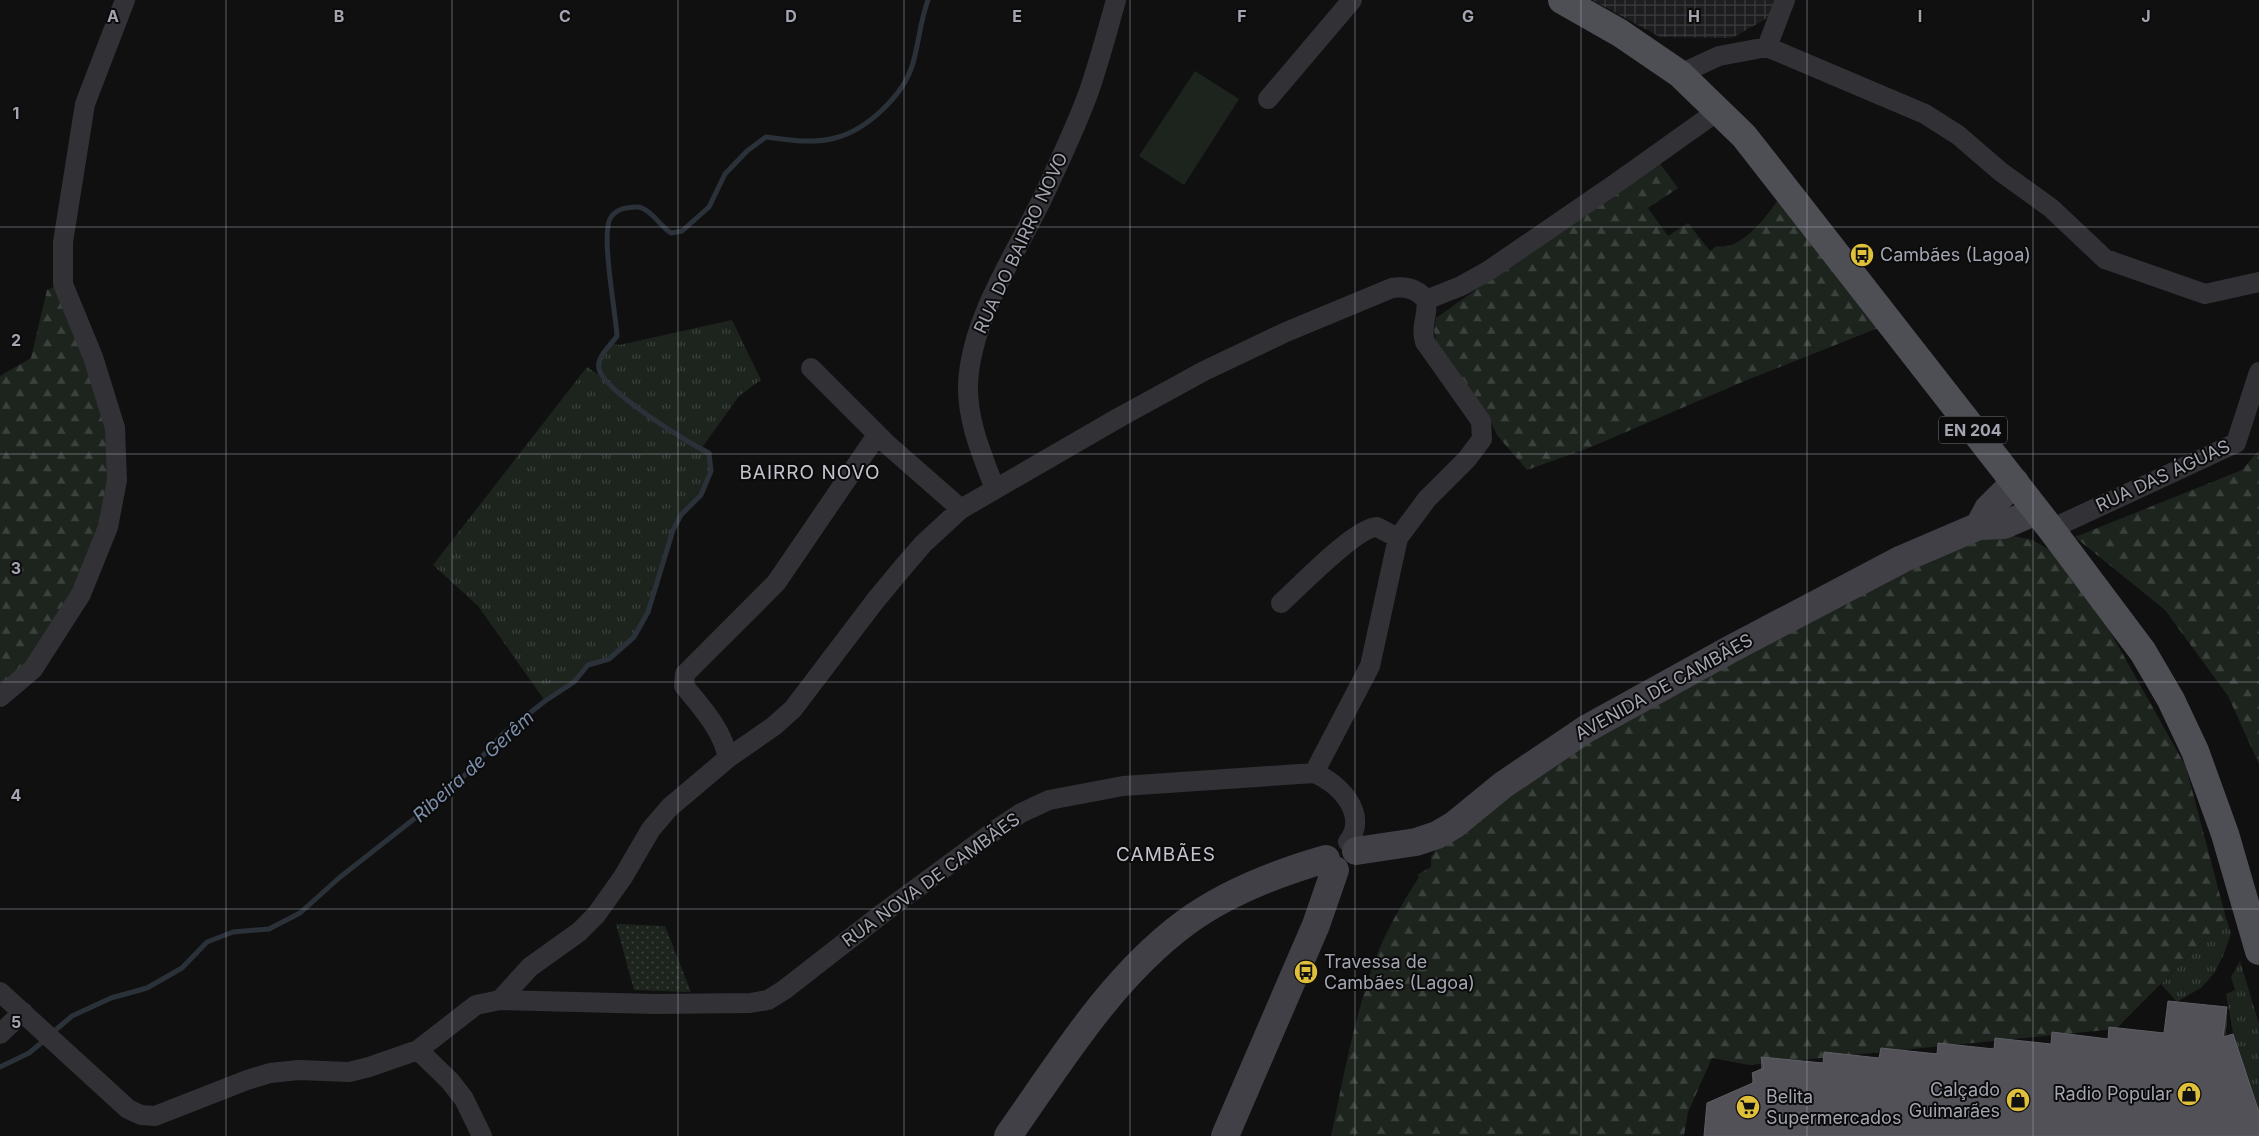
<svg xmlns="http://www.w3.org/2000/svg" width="2259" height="1136" font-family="Inter,sans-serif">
<defs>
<pattern id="industrial-grid" width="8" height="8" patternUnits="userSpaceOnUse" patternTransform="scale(1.25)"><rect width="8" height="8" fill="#1d1c1e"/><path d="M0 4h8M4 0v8" fill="none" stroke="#3b3a3c"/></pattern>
<pattern id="grass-tufts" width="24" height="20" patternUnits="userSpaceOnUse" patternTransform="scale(1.25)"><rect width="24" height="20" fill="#1d241e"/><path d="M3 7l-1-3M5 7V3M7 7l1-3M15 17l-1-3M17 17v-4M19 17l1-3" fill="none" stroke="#3b413c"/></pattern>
<pattern id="forest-firs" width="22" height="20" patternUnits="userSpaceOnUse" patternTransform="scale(1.25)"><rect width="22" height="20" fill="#1d241e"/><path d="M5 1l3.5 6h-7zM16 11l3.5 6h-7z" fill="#3b413c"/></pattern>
<pattern id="park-dots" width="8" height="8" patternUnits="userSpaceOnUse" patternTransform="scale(1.25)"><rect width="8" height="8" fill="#1d241e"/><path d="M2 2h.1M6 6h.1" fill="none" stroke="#3b413c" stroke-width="1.8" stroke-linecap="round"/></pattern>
</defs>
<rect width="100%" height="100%" fill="#101011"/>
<path fill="url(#industrial-grid)" d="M1592,0H1786L1782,10L1732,38L1660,37Z"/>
<path fill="url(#grass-tufts)" d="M732,320L761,380L739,396L701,449L709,453L711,471L701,495L681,515L673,530L648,612L634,637L609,659L588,665L574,682L545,701L478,606L433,565L587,367L602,377C595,360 602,356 612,343L619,345Z
M2226,918L2231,933L2224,954L2215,972L2202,987L2177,1002L2161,984Z
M2240,961L2259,1024V1127L2239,1066L2226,994L2235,990L2231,977Z"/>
<path fill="url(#forest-firs)" d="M1658,161L1678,188L1648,208L1668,236L1688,223L1710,251L1717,246C1740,252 1766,217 1778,200L1878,328L1747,380L1591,447L1527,470L1497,435L1489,418L1437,345L1434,330L1436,318Z
M63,284L93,357L117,480L81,594L0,697V376L31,358L47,290Z
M2259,450V764L2228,696L2165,610L2075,537L2242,470Z
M1999,533L2032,540L2050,550L2107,626L2186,767L2226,918L2116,1029L1749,1065L1712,1058L1688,1112L1684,1136H1331C1343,1080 1353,1023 1372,969C1382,937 1401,905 1419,877L1417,875L1431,867V857L1437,848L1604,729L1954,546Z"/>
<path fill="url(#park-dots)" d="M616,924L665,926L691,992L634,990Z"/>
<path fill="#1d241e" d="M1195,71L1239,99L1184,185L1139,156Z"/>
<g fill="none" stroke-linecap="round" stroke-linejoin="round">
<path stroke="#2b3139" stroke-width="5" d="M52,1033L72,1016L111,998L147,988L182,968L207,942L233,932L269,929L300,913L339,878L452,789L503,734L545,701L574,682L588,665L609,659L634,637L648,612L673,530L681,515L701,495L711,471L709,453C688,443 604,391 599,369C596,357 611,345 617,336C616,314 600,232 611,217C614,212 622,208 627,208C633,207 638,206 642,208C655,214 660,226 671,233L682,231L709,207L725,174L747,151L766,137C789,140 813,144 835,138C867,130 904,95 913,63C919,42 920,22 928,0
M0,1067L29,1053L46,1039"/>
<path stroke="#323236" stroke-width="20" d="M1767,47L1925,114L1958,135L2001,172L2051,208L2105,259L2205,294L2259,282
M1680,74L1719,56L1767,47L1785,0
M1268,99L1352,0
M1426,300L1461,286L1488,271L1615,184L1719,110
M811,368L888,445L961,509
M995,489C982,455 967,421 968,384C971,318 1016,254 1044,195C1059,162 1075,129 1088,94C1099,63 1107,32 1116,0
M2051,529L2236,443L2259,372
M1281,603C1299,587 1356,527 1377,527L1398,538
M0,697L33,669L81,594L108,527L117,480L115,428L93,357L63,284V242L85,104L125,0
M728,758C722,729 702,708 684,686L685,674L776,583L877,435
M1314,773L1370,666L1398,538L1427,499L1467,459L1482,439L1481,421L1425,342C1420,325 1429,315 1426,300
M0,992L128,1109L141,1115L155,1116L247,1080L270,1073L299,1070L349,1072L369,1067L418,1050L476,1005L500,1000L655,1004L750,1003L768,1000L784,990L883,913L997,829L1021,813L1049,800L1123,786L1314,773C1340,783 1369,815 1348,842
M500,1000L530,967L579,932L596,915L623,877L651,829L670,807L728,758L774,726L793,709L875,601L904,566L923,544L961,509L1120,417L1204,371L1286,332L1392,288C1405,286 1417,288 1426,300
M0,1034L23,1012
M418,1050L450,1081L464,1099L482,1136"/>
<path stroke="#404046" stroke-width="28" d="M1979,526L1988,509L2015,482
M1356,851L1416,842L1437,835L1454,825L1503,785L1586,729L1729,650L1902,559L1979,526L2004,525L2036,511
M1008,1136C1061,1061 1110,979 1185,923C1227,892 1277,873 1326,859
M1225,1136L1316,925L1335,870"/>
<path stroke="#4e4e55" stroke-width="28" d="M1562,0L1620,33L1680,74L1744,136L2051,529L2143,652L2171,700L2195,751L2225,834L2259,951"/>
</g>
<path fill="#47474c" d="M2227,1022L2225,1037L2259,1112L1752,1084V1073L1761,1069V1057L1823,1063L2108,1039L2164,1033Z"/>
<path fill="#2d2d30" d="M2227,1007V1022L2223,1052V1037Z"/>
<path fill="#515157" stroke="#5e5e65" d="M2168,1001L2227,1007L2223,1037L2233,1034L2259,1112V1136H1704L1707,1103L1755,1082L1752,1073L1764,1068L1761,1057L1823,1063L1824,1052L1879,1058L1881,1048L1937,1054L1938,1043L1994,1049L1995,1038L2051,1044L2052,1032L2108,1039L2109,1027L2164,1033Z"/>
<path fill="none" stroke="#a3a5b1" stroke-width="1" stroke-opacity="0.55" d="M226,0V1136M452,0V1136M678,0V1136M904,0V1136M1130,0V1136M1355,0V1136M1581,0V1136M1807,0V1136M2033,0V1136M0,227H2259M0,454H2259M0,682H2259M0,909H2259"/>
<defs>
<g id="bus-disc" transform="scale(1.25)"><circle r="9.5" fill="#e0c03a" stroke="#0b0b0c"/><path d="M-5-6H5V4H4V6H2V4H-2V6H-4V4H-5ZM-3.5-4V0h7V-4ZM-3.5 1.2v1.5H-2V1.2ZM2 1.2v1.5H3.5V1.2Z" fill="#111"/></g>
<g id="shop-disc" transform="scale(1.25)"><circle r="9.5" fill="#e0c03a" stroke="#0b0b0c"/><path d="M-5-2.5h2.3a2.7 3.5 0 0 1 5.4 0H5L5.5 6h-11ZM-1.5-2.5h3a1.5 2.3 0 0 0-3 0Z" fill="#111"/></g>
<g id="supermarket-disc" transform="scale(1.25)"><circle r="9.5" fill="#e0c03a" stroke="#0b0b0c"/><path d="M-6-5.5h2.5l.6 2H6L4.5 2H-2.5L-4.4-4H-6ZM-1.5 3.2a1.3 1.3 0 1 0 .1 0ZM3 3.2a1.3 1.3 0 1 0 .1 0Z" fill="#111"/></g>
</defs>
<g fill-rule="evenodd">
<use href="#bus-disc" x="1862" y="255"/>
<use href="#bus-disc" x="1306" y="972"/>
<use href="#shop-disc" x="2189" y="1094"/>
<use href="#shop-disc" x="2018" y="1100"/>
<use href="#supermarket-disc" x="1748" y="1107"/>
</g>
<g text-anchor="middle" stroke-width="4" stroke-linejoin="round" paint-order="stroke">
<rect fill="#0b0b0c" stroke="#757780" stroke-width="1" x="1939" y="416.5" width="68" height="27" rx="4"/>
<g font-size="16" font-weight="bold" fill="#a3a5b1">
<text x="1973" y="436">EN 204</text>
</g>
<g font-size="18" fill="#a3a5b1" stroke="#0b0b0c">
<text transform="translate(1021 243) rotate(-65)" y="6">RUA DO BAIRRO NOVO</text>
<text transform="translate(2163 476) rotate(-25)" y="6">RUA DAS ÁGUAS</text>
<text transform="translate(1664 687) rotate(-29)" y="6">AVENIDA DE CAMBÃES</text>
<text transform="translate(931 880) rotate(-36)" y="6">RUA NOVA DE CAMBÃES</text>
</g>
<g font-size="18" fill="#a3a5b1" stroke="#0b0b0c" text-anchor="start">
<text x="1880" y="261">Cambães (Lagoa)</text>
<text x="1324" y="968">Travessa de<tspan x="1324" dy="21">Cambães (Lagoa)</tspan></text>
<text x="2000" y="1096" text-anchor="end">Calçado<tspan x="2000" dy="21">Guimarães</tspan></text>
<text x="2172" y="1100" text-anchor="end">Radio Popular</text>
<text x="1766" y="1103">Belita<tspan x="1766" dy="21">Supermercados</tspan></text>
</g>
<g font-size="19" letter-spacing="1" fill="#c3c4cd" stroke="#0b0b0c">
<text x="810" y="479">BAIRRO NOVO</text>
<text x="1166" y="861">CAMBÃES</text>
</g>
<g font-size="19" font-style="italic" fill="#7c8eaa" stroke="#0b0b0c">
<text transform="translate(473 766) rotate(-42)" y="7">Ribeira de Gerêm</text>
</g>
</g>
<g font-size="16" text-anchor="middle" font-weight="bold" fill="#a3a5b1" stroke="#0b0b0c" stroke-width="4" stroke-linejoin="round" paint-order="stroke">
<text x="113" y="22">A</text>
<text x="339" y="22">B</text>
<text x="565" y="22">C</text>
<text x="791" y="22">D</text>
<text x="1017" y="22">E</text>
<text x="1242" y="22">F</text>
<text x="1468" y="22">G</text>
<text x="1694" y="22">H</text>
<text x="1920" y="22">I</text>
<text x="2146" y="22">J</text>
<text x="16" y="119">1</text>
<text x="16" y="346">2</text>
<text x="16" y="574">3</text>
<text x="16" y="801">4</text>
<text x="16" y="1028">5</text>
</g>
</svg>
